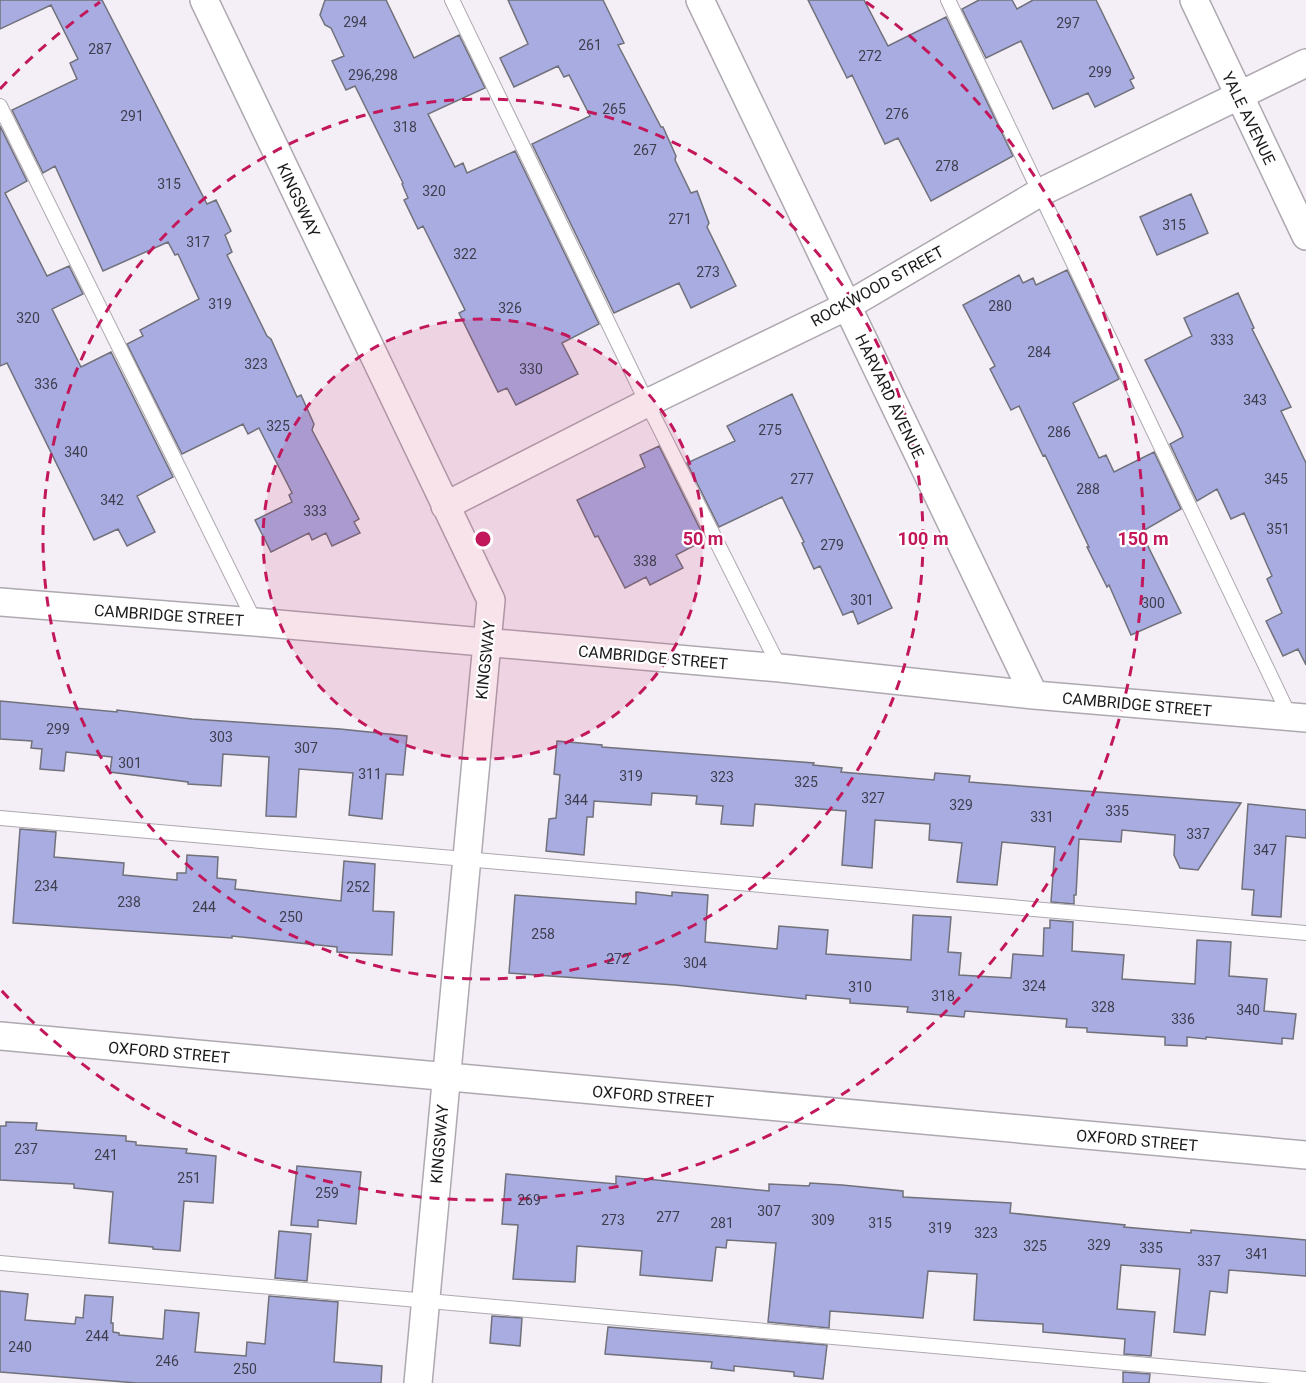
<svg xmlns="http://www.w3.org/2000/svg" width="1306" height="1383" font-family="Roboto,sans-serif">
<rect width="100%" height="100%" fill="#f4eef6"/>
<path fill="#a8ace1" stroke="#70717a" stroke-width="1.5" d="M0,0H102L207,204L216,200L231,231L225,235L232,252L227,255L267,336L271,339L297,397L301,395L314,424L312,430L359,519L354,522L360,533L332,546L326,533L312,540L309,533L271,552L255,520L292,502L289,495L292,493L259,428L248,434L243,424L182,454L127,344L143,336L140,330L199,299L178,254L175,255L168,242L103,271L55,166L43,173L12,110L77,79L70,63L78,59L51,5L0,29Z
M325,0H386L414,58L459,35L485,88L428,114L455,167L463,163L467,173L515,151L599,324L562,343L578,374L516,405L507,388L498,392L459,313L465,310L423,226L418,229L404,200L408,198L402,184L403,183L355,86L346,90L332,61L344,56L331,28L325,25L320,15Z
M508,0H603L624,43L618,45L661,127H663L676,156L675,160L691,193L697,191L709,223L707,227L736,286L691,308L679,283L614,313L532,144L590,116L569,75L564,77L558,66L514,87L500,58L528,44Z
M808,0H864L888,46L946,17L1013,156L931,201L898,138L885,144L852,75L847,78Z
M979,0H1012L1017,9L1033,0H1096L1134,78L1130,80L1134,88L1095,107L1088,93L1053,109L1021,41L986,58L962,9Z
M0,126L27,181L5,193L47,276L69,266L83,294L52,309L81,367L111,352L173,477L137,496L155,532L127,546L118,529L94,540L7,363L0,366Z
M1191,194L1208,233L1157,255L1140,217Z
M1067,270L1119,379L1073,403L1099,458L1106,455L1114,472L1154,452L1181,509L1141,532L1181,613L1131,635L1109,585L1107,587L1087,547H1089L1045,455L1043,456L1019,406L1011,410L990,369L995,366L963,305L1019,275L1023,283L1033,278L1036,285Z
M1238,293L1254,328L1252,329L1291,407L1281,411L1306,463V665L1298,649L1283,656L1266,621L1282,613L1267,579L1272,576L1244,513L1231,519L1217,489L1197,501L1170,444L1183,437L1181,431L1145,360L1192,336L1184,318Z
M792,394L892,608L858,624L853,611L843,615L820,566L814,569L802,543L804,542L782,497L719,527L687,463L735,441L727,426Z
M659,446L703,535L701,536L703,541L676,555L683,568L650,585L646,577L625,588L598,536L595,537L577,500L645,467L640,455Z
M0,701L117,712V710L192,719L340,729L407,736L403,775L386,774L382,819L349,815L353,773L299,769L296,817L266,816L269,757L223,754L221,786L188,784V782L110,772L112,757L66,752L64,771L40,769L42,749L31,748L32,741L0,739Z
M557,741L602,745V747L814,763L813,765L842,768L841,772L934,780L935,773L970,776L969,782L1241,803L1198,870L1180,868L1174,855L1175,835L1122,830L1121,842L1079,839L1076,895H1074V904L1051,902L1055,847L1002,842L997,885L957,882L962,843L929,840L930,824L875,820L872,868L842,865L846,811L755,804L753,826L721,824L723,806L696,804L697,796L652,793L651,805L594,801L593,817H587L584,855L546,851L549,819L556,818L560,775L554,774Z
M1248,804L1306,810V838L1286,836L1281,917L1252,915L1254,890L1242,889Z
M20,829L56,832L54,857L124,863L123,875L177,880V873H186L187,855L218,857L217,878L236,880L235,889L341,901L344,861L375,864L373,911L394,912L392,955L337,952V947L232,936V938L13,923Z
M636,892L672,896V892L708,895L705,942L777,949L779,926L828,930L826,954L911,960L913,915L951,917L948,952L961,953L959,975L1011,978L1013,954L1043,956L1044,928H1050V920L1073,922L1072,951L1124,955L1122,979L1195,984L1197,940L1231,942L1229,976L1267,979L1264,1011L1296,1014L1293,1039L1282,1038V1044L1206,1037V1039L1187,1037V1046L1165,1045V1037L1087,1032V1028L1066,1027L1067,1019L965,1011L964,1017L907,1012L908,1007L850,1003V999L806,995V999L675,985L509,973L515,895L636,904Z
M6,1122L37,1123L36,1130L126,1136V1141L136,1142V1145L187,1149L186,1153L216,1156L213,1203L184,1201L180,1251L153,1249V1247L109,1243L113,1192L74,1188V1184L0,1180V1126H6Z
M297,1166L361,1172L356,1224L318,1220V1227L291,1225Z
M506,1174L616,1184V1176L769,1191V1184L809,1186L810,1183L842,1185L903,1191V1197L1011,1203L1010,1213L1125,1225L1124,1227L1191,1233V1230L1306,1240V1276L1229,1270L1227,1293L1210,1291L1205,1335L1174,1332L1180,1269L1121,1265L1117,1309L1155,1312L1151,1356L1124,1354L1125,1339L1043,1332V1324L974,1320L977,1274L928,1271L923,1318L830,1311L829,1328L768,1322L776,1243L727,1240L726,1248L716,1247L712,1281L640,1275L642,1251L577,1246L575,1282L513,1279L518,1225L502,1224Z
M279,1231L311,1234L307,1281L275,1278Z
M0,1291L28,1294L25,1320L75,1324L76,1317L83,1318L85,1295L113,1297L111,1323H113V1332L119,1333V1335L163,1339L165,1310L199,1313L195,1352L246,1356L247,1342L265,1344L269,1296L338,1302L334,1362L382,1366L381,1383H137L0,1372Z
M492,1316L522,1318L520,1346L490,1343Z
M608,1327L827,1345L823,1379L794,1376V1372L734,1366V1371L711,1368L712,1362L605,1354Z
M1123,1372L1150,1374L1149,1383H1123Z"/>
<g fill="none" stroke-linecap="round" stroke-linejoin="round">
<g stroke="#aea8b0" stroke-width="16">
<path id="service" d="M452,0L647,403L780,668
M948,0L1290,717
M0,106L255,622
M0,818L1306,933
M0,1263L1306,1379"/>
</g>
<g stroke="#aea8b0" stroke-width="30">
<path id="minor" d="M204,0L491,600L418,1383
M700,0L1034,695
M1194,0L1306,236
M445,506L647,403L847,306L1039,193L1306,63
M0,602L255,622L780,668L1034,695L1306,718
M0,1036L1306,1155"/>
</g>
<use href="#service" stroke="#fff" stroke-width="14"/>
<use href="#minor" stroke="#fff" stroke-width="27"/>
</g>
<circle cx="483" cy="539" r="220" fill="#c2185b" fill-opacity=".12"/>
<g fill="none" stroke="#c2185b" stroke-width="3" stroke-dasharray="10 8">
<circle cx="483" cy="539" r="220"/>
<circle cx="483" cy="539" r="440"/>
<path d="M0 89A660 660 0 0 1 100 2M866 2A660 660 0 1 1 0 989"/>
</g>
<g text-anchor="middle" stroke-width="4.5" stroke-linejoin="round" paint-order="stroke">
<g font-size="14" fill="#3f3e4e">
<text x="355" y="27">294</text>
<text x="1068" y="28">297</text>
<text x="590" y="50">261</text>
<text x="100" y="54">287</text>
<text x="870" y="61">272</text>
<text x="1100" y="77">299</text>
<text x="373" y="80">296,298</text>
<text x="614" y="114">265</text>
<text x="897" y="119">276</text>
<text x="132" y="121">291</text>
<text x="405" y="132">318</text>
<text x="645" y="155">267</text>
<text x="947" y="171">278</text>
<text x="169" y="189">315</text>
<text x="434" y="196">320</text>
<text x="680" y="224">271</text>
<text x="1174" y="230">315</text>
<text x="198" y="247">317</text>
<text x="465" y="259">322</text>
<text x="708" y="277">273</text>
<text x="220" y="309">319</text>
<text x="1000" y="311">280</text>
<text x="510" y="313">326</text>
<text x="28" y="323">320</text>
<text x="1222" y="345">333</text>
<text x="1039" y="357">284</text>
<text x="256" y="369">323</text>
<text x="531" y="374">330</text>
<text x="46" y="389">336</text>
<text x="1255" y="405">343</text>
<text x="278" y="431">325</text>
<text x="770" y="435">275</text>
<text x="1059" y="437">286</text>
<text x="76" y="457">340</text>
<text x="802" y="484">277</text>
<text x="1276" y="484">345</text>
<text x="1088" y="494">288</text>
<text x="112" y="505">342</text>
<text x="315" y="516">333</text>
<text x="1278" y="534">351</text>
<text x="832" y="550">279</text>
<text x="645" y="566">338</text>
<text x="862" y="605">301</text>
<text x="1153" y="608">300</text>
<text x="58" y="734">299</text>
<text x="221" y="742">303</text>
<text x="306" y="753">307</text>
<text x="130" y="768">301</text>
<text x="370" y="779">311</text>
<text x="631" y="781">319</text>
<text x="722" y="782">323</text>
<text x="806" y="787">325</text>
<text x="873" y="803">327</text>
<text x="576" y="805">344</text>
<text x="961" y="810">329</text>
<text x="1117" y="816">335</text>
<text x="1042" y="822">331</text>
<text x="1198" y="839">337</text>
<text x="1265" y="855">347</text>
<text x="46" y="891">234</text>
<text x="358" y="892">252</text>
<text x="129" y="907">238</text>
<text x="204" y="912">244</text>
<text x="291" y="922">250</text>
<text x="543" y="939">258</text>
<text x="618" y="964">272</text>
<text x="695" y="968">304</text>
<text x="1034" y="991">324</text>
<text x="860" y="992">310</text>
<text x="943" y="1001">318</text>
<text x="1103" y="1012">328</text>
<text x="1248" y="1015">340</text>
<text x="1183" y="1024">336</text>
<text x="26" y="1154">237</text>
<text x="106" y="1160">241</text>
<text x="189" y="1183">251</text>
<text x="327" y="1198">259</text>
<text x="529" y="1205">269</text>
<text x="769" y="1216">307</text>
<text x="668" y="1222">277</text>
<text x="613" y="1225">273</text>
<text x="823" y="1225">309</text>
<text x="722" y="1228">281</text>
<text x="880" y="1228">315</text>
<text x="940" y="1233">319</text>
<text x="986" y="1238">323</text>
<text x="1099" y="1250">329</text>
<text x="1035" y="1251">325</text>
<text x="1151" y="1253">335</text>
<text x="1257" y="1259">341</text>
<text x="1209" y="1266">337</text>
<text x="97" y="1341">244</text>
<text x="20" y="1352">240</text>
<text x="167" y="1366">246</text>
<text x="245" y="1374">250</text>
</g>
<g font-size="16" fill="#1c1a1d" stroke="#fff">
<text transform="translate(1249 118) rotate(64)" y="6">YALE AVENUE</text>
<text transform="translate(299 200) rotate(65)" y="6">KINGSWAY</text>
<text transform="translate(877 286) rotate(-29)" y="6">ROCKWOOD STREET</text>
<text transform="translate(890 396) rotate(64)" y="6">HARVARD AVENUE</text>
<text transform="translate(169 615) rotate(4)" y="6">CAMBRIDGE STREET</text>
<text transform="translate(653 657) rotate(5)" y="6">CAMBRIDGE STREET</text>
<text transform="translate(485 660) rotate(-84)" y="6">KINGSWAY</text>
<text transform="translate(1137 704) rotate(5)" y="6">CAMBRIDGE STREET</text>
<text transform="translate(169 1052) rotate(5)" y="6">OXFORD STREET</text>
<text transform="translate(653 1096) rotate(5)" y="6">OXFORD STREET</text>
<text transform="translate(1137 1140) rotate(5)" y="6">OXFORD STREET</text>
<text transform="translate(439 1144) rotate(-85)" y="6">KINGSWAY</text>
</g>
</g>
<circle cx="483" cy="539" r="9" fill="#c2185b" stroke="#fff" stroke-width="3"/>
<g font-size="18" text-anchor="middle" font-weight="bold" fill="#c2185b" stroke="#fff" stroke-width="4.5" stroke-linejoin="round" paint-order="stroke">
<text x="703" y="545">50 m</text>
<text x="923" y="545">100 m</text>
<text x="1143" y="545">150 m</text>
</g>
</svg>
